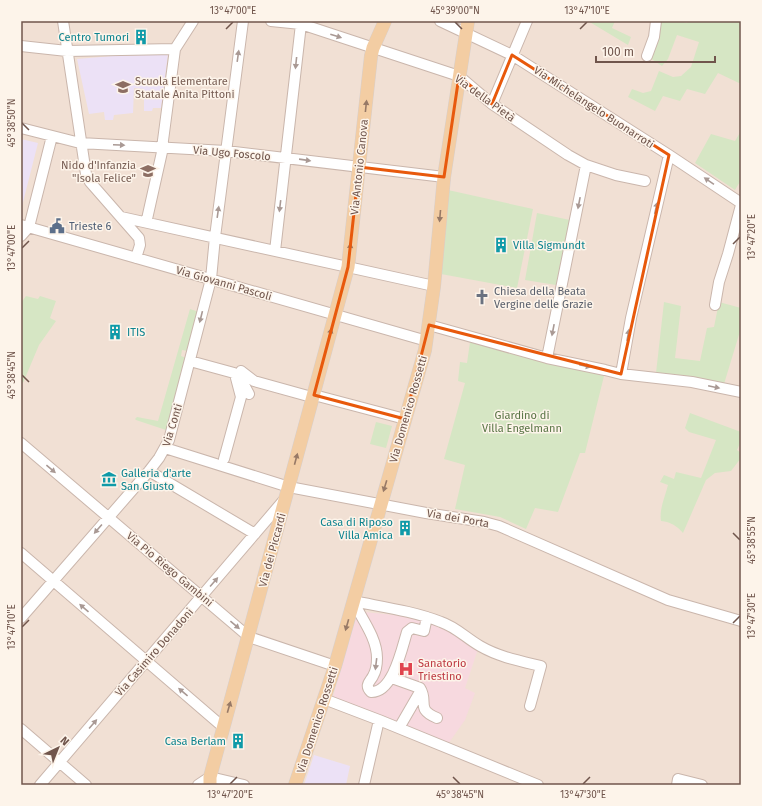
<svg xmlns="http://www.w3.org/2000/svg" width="762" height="806" font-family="'Fira Sans',sans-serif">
<rect width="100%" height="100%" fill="#faefe5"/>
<path fill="#f1e0d4" d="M21,21H741V785H21Z"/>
<path fill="#ece1f6" d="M168,54L161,108H153L152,111H144V89L134,88L133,113L114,115L113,120H105L104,112L89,114L77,59L113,56Z
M21,139L38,143L21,210Z
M314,755L350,766L346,785H304Z"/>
<path fill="#f7d9df" d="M364,612L404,616L438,625L454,633L478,649L465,688L475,693L465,720L448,744L333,697L356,618Z"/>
<path fill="#d6e6c4" d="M588,21H615L612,28L631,37L628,45Z
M660,21H680L687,23L688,21H741V84L718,73L705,94L687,89L680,101L663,96L655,111L628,97L632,89L643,93L651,91L659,71L673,77L681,76L691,67L699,42L677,35L668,59L662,66L650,58Z
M741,131V180L735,190L695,163L711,134L735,141Z
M448,190L533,209L517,288L441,274Z
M537,213L570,220L556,285L525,280Z
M26,296L38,299L40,296L56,301L50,318L56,321L39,345L23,383L21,381V303Z
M664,302L681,306L675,358L700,361L707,328L714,327L719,302L741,308V328L724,384L656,373Z
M190,309L199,312L188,351L182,350L181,356L186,358L166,430L136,420L135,419L137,417L158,421Z
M470,342L513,354L514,350L604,376L585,453H580L558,512L535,508L526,529L500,517L455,509L465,465L444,459L465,383L458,381L460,362L467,363Z
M690,413L741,432V441L737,450L741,453V458L731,471L715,473L706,480L683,533C677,526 671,522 661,521C659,509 665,497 668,485L660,482L664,475L674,479L676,472L701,478L716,440L689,432L685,428Z
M376,422L392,426L386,448L370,444Z"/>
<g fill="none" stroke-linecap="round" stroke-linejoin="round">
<g stroke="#cab6ac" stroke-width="12">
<path id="minor" d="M63,21L86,174L90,182L139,238L140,245L136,258
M271,21L301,24L459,76L492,104L568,155L586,165L616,175L645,181
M440,21L512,55L669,155L741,203
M21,46L67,51L175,49
M647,56L654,37L656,21
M492,104L527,21
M21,128L80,143L226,151L444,177
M162,148L175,49L193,21
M121,217L434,286
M147,219L162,152
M21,225L427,341
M21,236L29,227L52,136
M275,251L301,24L302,21
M715,305L719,282L728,254L741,205
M429,325L547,358L605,370L621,374L692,382L741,392
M547,358L586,165
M190,361L234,373L241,379L249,394
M241,371L254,381L308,396
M621,374L631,318L669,155
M314,395L405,419
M21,443L249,637L335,666
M165,448L289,487L426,513L484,522L499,526L668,600L741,621
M224,459L241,397L236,378
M149,471L255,534
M21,553L223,727
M353,601C382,607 413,611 441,622C456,627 466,638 480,646C499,657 520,661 541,666L530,706
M353,601C362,619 377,638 377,658C377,664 376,671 373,676C370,682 364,685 371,692C393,693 402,648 407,632L412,628L424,631L427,617
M21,618L149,471L159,458L169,440L211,279L215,237L243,21
M392,678L420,688C429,702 415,709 437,718
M324,699L379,720L538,785
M399,728L421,690
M21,729L86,785
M40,785L283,501
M198,785L210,777L244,785
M364,785L379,720
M677,785L678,779L702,785"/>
</g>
<g stroke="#d7cfcd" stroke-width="14">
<path id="major" d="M210,785V777L348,267L371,56L373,48L385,21
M295,785L335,666L425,350L434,286L444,177L468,21"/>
</g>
<use href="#minor" stroke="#fff" stroke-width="10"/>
<use href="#major" stroke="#f3cda3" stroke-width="13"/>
</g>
<defs><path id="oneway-solid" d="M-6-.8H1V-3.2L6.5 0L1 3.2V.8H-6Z"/></defs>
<g fill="#a99994">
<use href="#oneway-solid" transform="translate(336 36) rotate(18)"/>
<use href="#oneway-solid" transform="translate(238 56) rotate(-82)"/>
<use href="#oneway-solid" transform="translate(296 63) rotate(96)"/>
<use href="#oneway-solid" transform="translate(119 145) rotate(3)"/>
<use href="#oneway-solid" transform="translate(305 160) rotate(8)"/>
<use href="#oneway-solid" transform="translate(709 181) rotate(-146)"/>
<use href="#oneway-solid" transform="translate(579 203) rotate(101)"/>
<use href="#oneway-solid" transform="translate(280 206) rotate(97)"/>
<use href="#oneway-solid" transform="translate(656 208) rotate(-77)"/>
<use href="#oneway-solid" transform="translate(218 212) rotate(-82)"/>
<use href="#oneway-solid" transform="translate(201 317) rotate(104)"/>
<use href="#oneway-solid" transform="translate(553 330) rotate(101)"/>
<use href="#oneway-solid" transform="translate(628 335) rotate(-80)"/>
<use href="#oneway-solid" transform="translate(585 366) rotate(12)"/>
<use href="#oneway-solid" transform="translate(714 387) rotate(12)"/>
<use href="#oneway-solid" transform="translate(51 469) rotate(40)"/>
<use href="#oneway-solid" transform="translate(98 529) rotate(131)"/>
<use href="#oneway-solid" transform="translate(214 582) rotate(-49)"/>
<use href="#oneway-solid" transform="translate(84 608) rotate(-139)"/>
<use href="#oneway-solid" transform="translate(235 625) rotate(40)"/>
<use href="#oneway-solid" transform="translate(376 664) rotate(97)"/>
<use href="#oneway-solid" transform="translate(183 692) rotate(-140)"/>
<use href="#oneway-solid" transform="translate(93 724) rotate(-49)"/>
</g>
<g fill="#977966">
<use href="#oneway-solid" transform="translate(366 106) rotate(-84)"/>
<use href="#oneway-solid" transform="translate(440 216) rotate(95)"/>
<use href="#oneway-solid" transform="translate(350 249) rotate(-84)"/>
<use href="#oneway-solid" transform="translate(330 334) rotate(-75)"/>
<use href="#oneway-solid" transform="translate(296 459) rotate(-75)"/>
<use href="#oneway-solid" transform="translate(385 486) rotate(107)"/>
<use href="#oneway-solid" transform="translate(347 625) rotate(106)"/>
<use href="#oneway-solid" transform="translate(229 707) rotate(-74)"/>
</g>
<path fill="none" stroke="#e8590c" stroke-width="3" stroke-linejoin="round" d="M512,55L669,155L621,374L429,325L405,419L314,395L348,267L359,167L444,177L459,76L492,104Z"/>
<path fill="none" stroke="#70554c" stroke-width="1.5" d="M455,22L462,29M226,29L233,22M580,29L587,22M22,123L29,130M733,244L740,237M22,248L29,241M22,375L29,382M733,533L740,540M733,623L740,616M22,627L29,620M453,777L460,784M230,784L237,777M583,784L590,777"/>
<defs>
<g id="building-bare" transform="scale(1.2)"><path d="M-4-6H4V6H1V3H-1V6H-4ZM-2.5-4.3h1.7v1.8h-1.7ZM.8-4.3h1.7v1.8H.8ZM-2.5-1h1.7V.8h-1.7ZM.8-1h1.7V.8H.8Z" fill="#0f9aa8" stroke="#fdf4ea" stroke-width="2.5" paint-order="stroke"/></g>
<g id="school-bare" transform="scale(1.2)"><path d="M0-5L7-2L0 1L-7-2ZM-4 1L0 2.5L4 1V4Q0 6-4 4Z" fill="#8d6e63" stroke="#fdf4ea" stroke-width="2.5" paint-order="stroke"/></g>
<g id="civic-bare" transform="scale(1.2)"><path d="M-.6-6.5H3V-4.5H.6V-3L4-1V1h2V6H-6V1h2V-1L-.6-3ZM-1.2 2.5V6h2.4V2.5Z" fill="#5c6f8a" stroke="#fdf4ea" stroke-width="2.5" paint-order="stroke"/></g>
<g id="church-bare" transform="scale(1.2)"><path d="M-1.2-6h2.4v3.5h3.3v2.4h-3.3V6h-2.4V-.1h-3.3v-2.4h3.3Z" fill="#6b7280" stroke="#fdf4ea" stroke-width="2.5" paint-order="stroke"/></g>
<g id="museum-bare" transform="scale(1.2)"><path d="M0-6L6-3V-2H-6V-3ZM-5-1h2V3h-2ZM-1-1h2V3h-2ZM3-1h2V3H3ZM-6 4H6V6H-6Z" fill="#0f9aa8" stroke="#fdf4ea" stroke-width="2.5" paint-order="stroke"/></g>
<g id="hospital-bare" transform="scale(1.2)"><path d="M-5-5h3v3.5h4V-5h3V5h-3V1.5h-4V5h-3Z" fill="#e0444e" stroke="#fdf4ea" stroke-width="2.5" paint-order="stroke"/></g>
</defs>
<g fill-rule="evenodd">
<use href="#building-bare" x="141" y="37"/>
<use href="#school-bare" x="123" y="87"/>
<use href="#school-bare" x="148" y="171"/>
<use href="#civic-bare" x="57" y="226"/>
<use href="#building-bare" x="501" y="245"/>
<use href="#church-bare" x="482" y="297"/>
<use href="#building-bare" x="115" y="332"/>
<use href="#museum-bare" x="109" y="479"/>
<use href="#building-bare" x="405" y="528"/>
<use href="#hospital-bare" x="406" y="669"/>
<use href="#building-bare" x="238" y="741"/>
</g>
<g text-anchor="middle" stroke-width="3" stroke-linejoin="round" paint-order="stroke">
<g font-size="11" fill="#0d838f" stroke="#fdf4ea" text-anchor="end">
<text x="129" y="41">Centro Tumori</text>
<text x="513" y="249" text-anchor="start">Villa Sigmundt</text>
<text x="127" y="336" text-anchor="start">ITIS</text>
<text x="121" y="477" text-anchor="start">Galleria d'arte<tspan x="121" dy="13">San Giusto</tspan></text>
<text x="393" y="526">Casa di Riposo<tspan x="393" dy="13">Villa Amica</tspan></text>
<text x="226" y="745">Casa Berlam</text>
</g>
<g font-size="11" fill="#785e54" stroke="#fdf4ea" text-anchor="start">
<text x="135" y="85">Scuola Elementare<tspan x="135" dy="13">Statale Anita Pittoni</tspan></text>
<text x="136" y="169" text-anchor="end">Nido d'Infanzia<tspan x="136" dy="13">"Isola Felice"</tspan></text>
</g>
<g font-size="11" fill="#70554c" stroke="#fdf4ea">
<text transform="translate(485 98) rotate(36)" y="4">Via della Pietà</text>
<text transform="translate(594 107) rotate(33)" y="4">Via Michelangelo Buonarroti</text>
<text transform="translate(232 153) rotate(5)" y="4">Via Ugo Foscolo</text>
<text transform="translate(359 167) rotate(-84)" y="4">Via Antonio Canova</text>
<text transform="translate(224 283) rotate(16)" y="4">Via Giovanni Pascoli</text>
<text transform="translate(408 409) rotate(-74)" y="4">Via Domenico Rossetti</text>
<text transform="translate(172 425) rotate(-73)" y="4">Via Conti</text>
<text transform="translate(458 518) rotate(10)" y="4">Via dei Porta</text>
<text transform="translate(272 550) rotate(-75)" y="4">Via dei Piccardi</text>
<text transform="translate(170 569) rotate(40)" y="4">Via Pio Riego Gambini</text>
<text transform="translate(154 652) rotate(-49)" y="4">Via Casimiro Donadoni</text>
<text transform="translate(317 720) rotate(-72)" y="4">Via Domenico Rossetti</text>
</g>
<g font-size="11" fill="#4e5e75" stroke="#fdf4ea" text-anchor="start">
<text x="69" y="230">Trieste 6</text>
</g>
<g font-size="11" fill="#5b616d" stroke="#fdf4ea" text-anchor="start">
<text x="494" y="295">Chiesa della Beata<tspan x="494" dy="13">Vergine delle Grazie</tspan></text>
</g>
<g font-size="11" fill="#597545" stroke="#fdf4ea">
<text x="522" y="419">Giardino di<tspan x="522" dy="13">Villa Engelmann</tspan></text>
</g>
<g font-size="11" fill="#be3a42" stroke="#fdf4ea" text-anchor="start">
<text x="418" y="667">Sanatorio<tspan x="418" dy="13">Triestino</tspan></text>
</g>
</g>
<rect width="762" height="806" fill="none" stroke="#fdf4ea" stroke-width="44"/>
<g transform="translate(58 748) rotate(43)" stroke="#fdf4ea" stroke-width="3" paint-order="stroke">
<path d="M0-3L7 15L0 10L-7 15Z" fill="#70554c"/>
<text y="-6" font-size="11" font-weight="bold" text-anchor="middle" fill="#70554c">N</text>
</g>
<path d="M596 56v6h119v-6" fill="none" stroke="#70554c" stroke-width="2"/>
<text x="602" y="56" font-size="12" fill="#70554c" stroke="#fdf4ea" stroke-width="3" paint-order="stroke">100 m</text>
<rect x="22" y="22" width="718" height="762" fill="none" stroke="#70554c" stroke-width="1.5"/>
<g font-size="10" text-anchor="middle" fill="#70554c">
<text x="233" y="14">13°47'00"E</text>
<text x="455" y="14">45°39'00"N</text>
<text x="587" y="14">13°47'10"E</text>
<text transform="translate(11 123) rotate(-90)" y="4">45°38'50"N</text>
<text transform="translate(751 237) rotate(-90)" y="4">13°47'20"E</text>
<text transform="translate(11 248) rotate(-90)" y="4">13°47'00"E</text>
<text transform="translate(11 375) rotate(-90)" y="4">45°38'45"N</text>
<text transform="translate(751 540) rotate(-90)" y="4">45°38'55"N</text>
<text transform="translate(751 616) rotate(-90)" y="4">13°47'30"E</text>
<text transform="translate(11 627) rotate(-90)" y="4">13°47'10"E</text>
<text x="230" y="798">13°47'20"E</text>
<text x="460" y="798">45°38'45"N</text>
<text x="583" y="798">13°47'30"E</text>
</g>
</svg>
